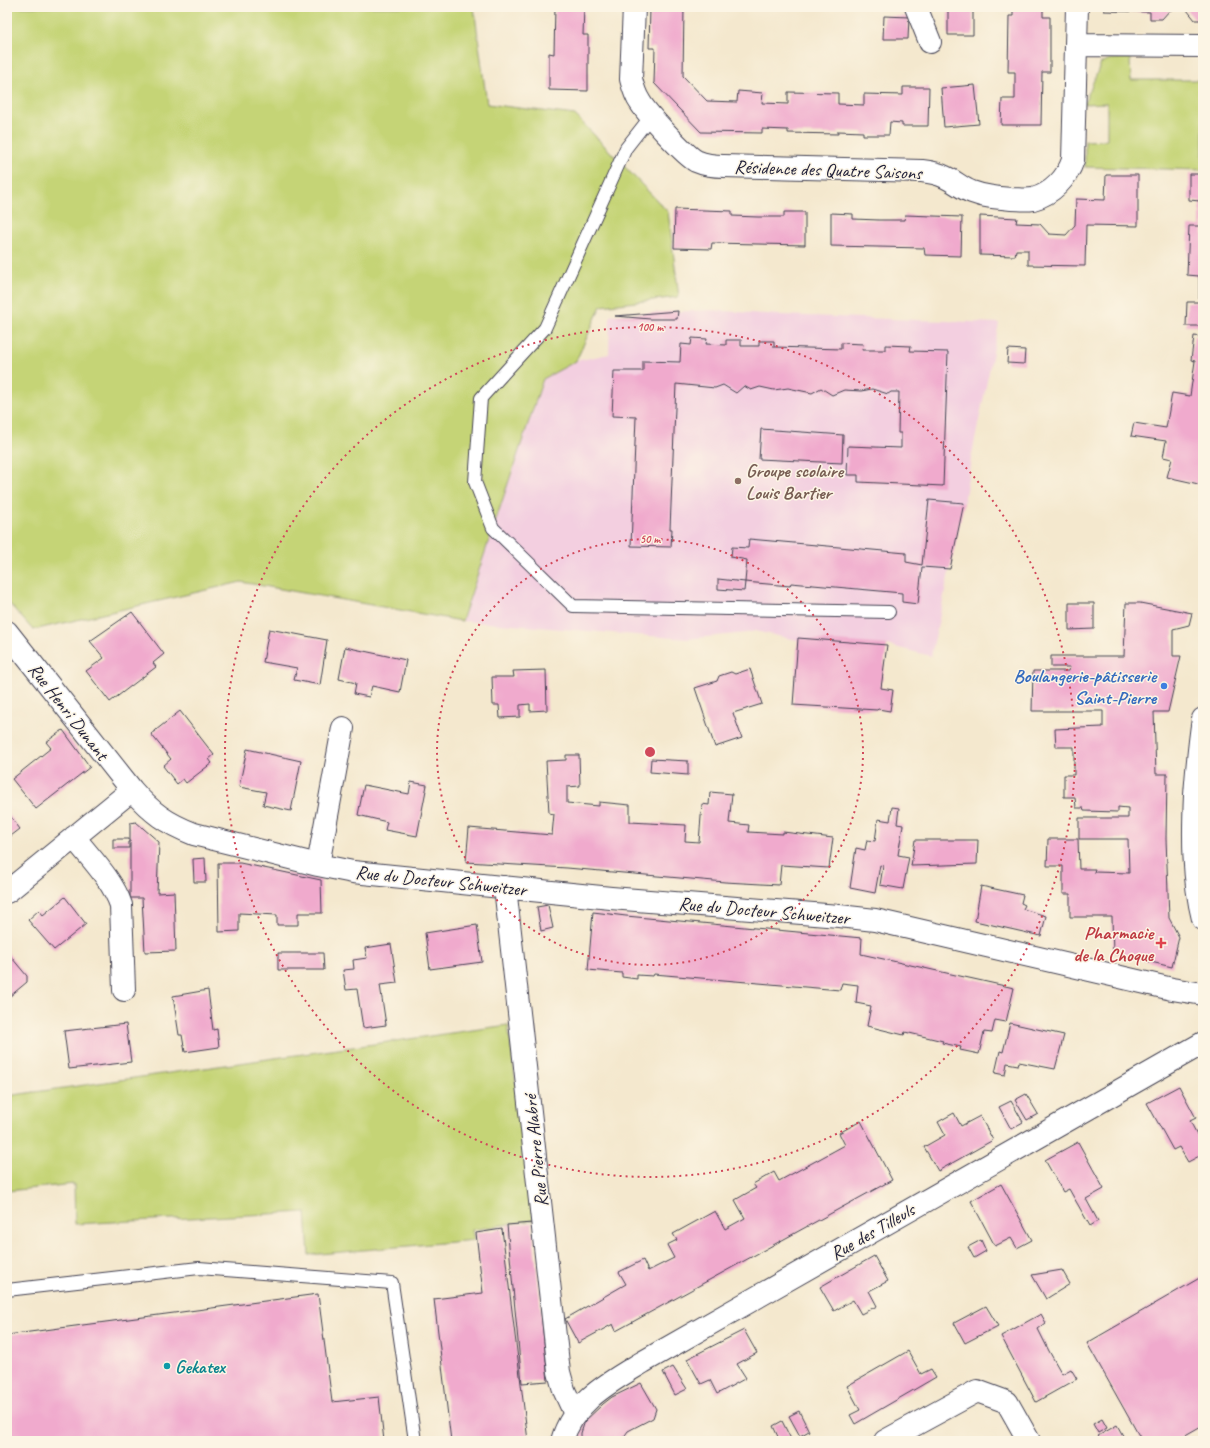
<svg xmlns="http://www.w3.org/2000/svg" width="1210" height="1448" font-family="Caveat,sans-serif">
<rect width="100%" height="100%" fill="#fcf5e5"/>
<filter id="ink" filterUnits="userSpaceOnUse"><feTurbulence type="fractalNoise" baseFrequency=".025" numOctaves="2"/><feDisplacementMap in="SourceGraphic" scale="8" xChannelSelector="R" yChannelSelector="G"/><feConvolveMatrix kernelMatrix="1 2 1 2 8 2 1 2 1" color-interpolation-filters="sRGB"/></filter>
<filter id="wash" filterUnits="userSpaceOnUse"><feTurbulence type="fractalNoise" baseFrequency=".012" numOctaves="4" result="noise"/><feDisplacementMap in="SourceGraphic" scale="16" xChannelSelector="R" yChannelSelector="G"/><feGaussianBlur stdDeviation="0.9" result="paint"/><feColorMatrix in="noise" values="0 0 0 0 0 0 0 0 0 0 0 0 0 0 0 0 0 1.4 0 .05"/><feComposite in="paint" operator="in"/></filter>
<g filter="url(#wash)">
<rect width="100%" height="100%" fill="#f4e8ce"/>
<path fill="#f3cfe0" d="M710,310L780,315L999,323L971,459L964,503L931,656L887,645L797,640L755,631L746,633L687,639L462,621L543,379L576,361L609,354L610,315Z"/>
<path fill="#c5d476" stroke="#747b58" d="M7,7H474L487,104L575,115L668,212L679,297L601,306L576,361L543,379L462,621L241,582L33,630L7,601Z
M1130,58L1131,80H1203V170L1085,167V141L1107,140V103L1084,104L1101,63L1110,59Z
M508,1025L534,1220L472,1230L474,1240L309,1255L306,1212L75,1224L74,1184L7,1191V1096Z"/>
<g id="blocks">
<path fill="#f0aacd" d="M555,7H584L583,35H588V91L549,90V53L554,54Z
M656,7H684L683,76L707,101L737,102L738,91L763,93L762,103L788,104V92L838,93V104L864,105V94L903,95V87H929L928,126H902V123L890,122L889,135H863V132L838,131V134L788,133V130L762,129V133L701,132L654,83L655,48H649L650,8H656Z
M948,7H973V35H948Z
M1013,7H1043V17H1050V72H1042L1041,125H1001L1002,99H1015V72H1008L1009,16H1013Z
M1104,7H1203V20H1195L1187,10H1170L1162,19H1150V12L1104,11Z
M884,16L909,17L908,39H883Z
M975,85L979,124L944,127L941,88Z
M1189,174H1203V326H1186L1187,302H1199V276L1187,275L1189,226H1200V201L1189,200Z
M1106,175H1138V226L1086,225L1085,266L1028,265V250H1016L1015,256L980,255V216L1017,218L1016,223L1040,224L1049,234L1066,235L1075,225L1076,199L1105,200Z
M675,209L732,211V216L758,217H784V212H805V245L712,243L711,249L674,248Z
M831,213L853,214V219L879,220H904L905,215L962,217L961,256L925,255L924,248L831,246Z
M678,311L677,319H650L615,316Z
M1194,336L1203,337V485L1167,477L1172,459L1163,457L1166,441L1131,436L1134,423L1166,428L1172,393L1190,396L1195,361L1191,360Z
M692,338L707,339L706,344L726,345V340H741V346H759V341H774V347L841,349V343L863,344L862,350H885V345L911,346L910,351L948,352L943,486L858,482V475H847L848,446L901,448V433H898L899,392H891L888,394L872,389L861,391L844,390L832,395L821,388L812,393L788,388L774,390L760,387L751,390L744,386L736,393L723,385L715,388L676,384L670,529H672L671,547L631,546L636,417L612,416L614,371H643V361L680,362L681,344L691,345Z
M1008,349L1025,350L1024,364L1007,363Z
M761,429L843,435L842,463L759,459Z
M929,500L964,503L950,569L922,567L918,604L902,602V593L791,583L790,586L745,582L747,560L731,557L732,547L748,548L749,539L906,553V562L922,565Z
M718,579L745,582L744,591L718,589Z
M1069,603H1094V629L1069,630Z
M1126,603H1140L1192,613L1189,625L1173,629V656H1181L1168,712H1154L1156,774H1167L1166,839L1169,918L1179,937L1172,967L1113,953L1112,917H1070V894H1063V866H1047L1048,839H1078L1079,869H1095L1094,872L1129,873L1128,839H1079V818H1128V808L1118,807V812L1084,811L1083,808H1076L1075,797H1064V775H1074V747H1056L1055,729L1103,727V711H1032L1033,671H1069L1070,667H1051V656H1124Z
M132,612L164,654L153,663L156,667L110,702L86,671L104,658L90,641Z
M269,629L327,640L320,685L294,680L297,668L263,662Z
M798,638L887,645L881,688L893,690L890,711L878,709L877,710L793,705Z
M345,647L406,660L400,692L372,686L369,697L354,694L356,683L339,679Z
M750,669L762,704L733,713L742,738L715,747L695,688L717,681L719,676L731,672L735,674Z
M546,670L547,710L530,711V704L520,705V717L500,718L499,705H493L492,677H514L513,671Z
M180,711L214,755L209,759L212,763L186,783L183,779L177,784L163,766L171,759L151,734Z
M63,730L90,767L36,809L12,779L51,748L46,742Z
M247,749L301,761L291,811L263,805L266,792L239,787Z
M566,755H579L580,786L567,787V803L599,806V802L630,805V822L686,825L685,841L699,842L702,804L709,805L710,792L732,794L729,823L749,825L748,832L783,834V832L833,838L829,868L781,865L779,885L725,882L567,868L466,862L469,828L552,835L554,814L549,813L546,761L566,760Z
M651,759L688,761V775L650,772Z
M411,782L427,785L417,836L385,830L387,822L358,815L364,785L409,794Z
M892,807L899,808L897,824L903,825L898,855L909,857L903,889L880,885L883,866L880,865L875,893L850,888L856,848L865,850L867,840L875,841L878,819L890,821Z
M7,812L20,829L7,839Z
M136,822L159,842L157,893L174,892L176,951L145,952L142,898H130V823Z
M113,839H129V848H113Z
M915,840H978L977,864L911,866Z
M205,858L206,882H194L193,859Z
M218,863H240L321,880L322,913H298V925H277V915L239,913V931L219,932Z
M981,886L1023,895L1021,903L1025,905L1023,909L1046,916L1041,936L975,921Z
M65,897L86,924L54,950L28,920L39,910L43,915Z
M548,905L553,928L541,931L537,907Z
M593,912L626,916L862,938L861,954L1014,988L1006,1022L995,1020L992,1033L984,1032L979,1054L960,1050L961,1047L942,1043L943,1041L905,1032L904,1035L867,1026L871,1006L856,1003L858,985L842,983L840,990L654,974L653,976L637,975V979L622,977V973L588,970Z
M477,925L482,962L430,969L425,933Z
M391,944L397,983L380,985L386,1025L363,1028L357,989L346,990L343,970L354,969L353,960L367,958L365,948Z
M7,952L27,976V982L9,997L7,994Z
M278,953H323L324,970H278Z
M208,990L213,1030L217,1029L219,1047L185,1052L182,1035H179L173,996Z
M1010,1023L1064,1035L1055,1069L1019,1062L1018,1065L1007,1063L1005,1075L995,1073L1000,1051L1003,1052Z
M126,1024L131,1062L69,1069L64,1031Z
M1179,1086L1196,1118L1190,1121L1203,1146V1154L1188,1162L1179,1147L1173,1150L1147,1103Z
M1026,1094L1038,1114L1027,1120L1015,1100Z
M1011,1101L1023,1122L1011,1129L999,1107Z
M954,1113L961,1126L980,1116L993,1140L938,1171L924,1147L945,1135L938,1122Z
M861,1121L892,1180L616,1331L613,1324L578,1343L565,1319L626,1284L619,1272L643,1260L648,1271L674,1258L667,1245L677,1240L673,1234L715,1211L725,1229L745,1218L735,1200L756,1188L753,1184L774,1172L779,1181L845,1145L839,1133Z
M1078,1142L1104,1189L1086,1199L1098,1221L1090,1226L1069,1189L1063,1192L1045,1160Z
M1001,1184L1032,1240L1017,1248L1011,1238L995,1246L971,1201Z
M532,1223L548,1381L522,1383L507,1225Z
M502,1229L528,1441H451L434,1299L483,1293L476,1233Z
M981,1240L986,1251L974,1258L968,1247Z
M874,1256L888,1281L869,1291L877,1306L861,1314L853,1300L834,1311L820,1287Z
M1062,1270L1070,1284L1046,1299L1032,1275Z
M1203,1276V1425L1175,1441H1142L1087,1343Z
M318,1294L332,1402L379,1397L384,1441H7V1335Z
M986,1306L998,1326L965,1343L954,1323Z
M1041,1314L1046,1323L1038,1329L1049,1351L1062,1374L1071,1369L1077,1379L1036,1402L1001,1336Z
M744,1330L757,1353L737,1364L746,1378L717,1394L710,1380L701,1384L687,1359Z
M908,1351L921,1374L931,1369L936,1377L855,1424L850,1415L860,1410L847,1386Z
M673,1367L687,1389L675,1395L663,1372Z
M641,1383L656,1409L653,1418L628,1431L621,1441H581V1433L585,1421L603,1404L612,1397Z
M799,1411L809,1431L800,1436L789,1416Z
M1102,1419L1107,1428L1098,1433L1093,1424Z
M782,1421L792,1441H780L773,1426Z
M1117,1425L1126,1441H1101L1098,1436Z"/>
</g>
</g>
<g filter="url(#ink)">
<use href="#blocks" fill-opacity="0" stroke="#424051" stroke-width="1"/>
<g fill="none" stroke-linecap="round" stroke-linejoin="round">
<g stroke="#424051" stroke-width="14">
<path id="service" d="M651,116L626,148L545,328L481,398L475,482L493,528L573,606L889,612
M7,1290L199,1268L392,1283L415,1441"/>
</g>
<g stroke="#424051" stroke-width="24">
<path id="minor" d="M634,7L631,79C633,87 635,95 640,102C647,114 685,155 696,161C705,165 714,166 724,166L922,171C930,172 938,173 945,177C955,181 962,189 972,192C985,197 997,198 1011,199C1018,199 1026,200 1033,199C1052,194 1067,178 1073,160L1077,7
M916,7L930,42
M1077,45L1203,46
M7,632L132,790C152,813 166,823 194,834L318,865L353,872L611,898L839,916L875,920L1172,989L1203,994
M74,837C90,858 112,879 121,905L124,990
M318,865L343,728
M505,887L559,1372L564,1390L575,1414
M7,892L132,790
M562,1441C573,1401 610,1382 643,1362L1203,1043
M885,1441L977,1391L1007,1402L1029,1441"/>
</g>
<g stroke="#424051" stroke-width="24">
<path id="secondary" d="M1203,719C1199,744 1197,769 1195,795C1193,837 1193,878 1203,919"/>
</g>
<use href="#service" stroke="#fff" stroke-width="12"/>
<use href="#minor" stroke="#fff" stroke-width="22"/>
<use href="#secondary" stroke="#fff" stroke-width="22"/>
</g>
</g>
<g fill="none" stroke="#d1495b" stroke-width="2" stroke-dasharray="2 4">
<circle cx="650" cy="752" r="213"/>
<circle cx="650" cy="752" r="425"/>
</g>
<circle fill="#8d6e63" stroke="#fcf5e5" stroke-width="1.5" cx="738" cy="481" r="4"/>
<circle fill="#3f7fe0" stroke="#fcf5e5" stroke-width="1.5" cx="1164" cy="686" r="4"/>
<path fill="#e0444e" stroke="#fcf5e5" stroke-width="1.5" d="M1159 937h4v4h4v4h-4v4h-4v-4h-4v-4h4z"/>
<circle fill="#0f9aa8" stroke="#fcf5e5" stroke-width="1.5" cx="167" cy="1366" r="4"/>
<g text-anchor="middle" stroke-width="3" stroke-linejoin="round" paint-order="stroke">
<g font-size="19" fill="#22223b" stroke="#fcf5e5">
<text transform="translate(828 169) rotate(2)" y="7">Résidence des Quatre Saisons</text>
<text transform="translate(69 711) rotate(52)" y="7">Rue Henri Dunant</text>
<text transform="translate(441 880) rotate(6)" y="7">Rue du Docteur Schweitzer</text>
<text transform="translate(764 910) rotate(5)" y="7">Rue du Docteur Schweitzer</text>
<text transform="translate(535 1151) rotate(-96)" y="7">Rue Pierre Alabré</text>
<text transform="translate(872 1231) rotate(-30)" y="7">Rue des Tilleuls</text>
</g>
<g font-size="19" font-weight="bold" fill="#785e54" stroke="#fcf5e5" text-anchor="start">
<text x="746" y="477">Groupe scolaire<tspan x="746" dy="22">Louis Bartier</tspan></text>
</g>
<g font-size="19" font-weight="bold" fill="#366cbe" stroke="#fcf5e5" text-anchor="end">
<text x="1156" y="682">Boulangerie-pâtisserie<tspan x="1156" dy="22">Saint-Pierre</tspan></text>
</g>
<g font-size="19" font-weight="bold" fill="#be3a42" stroke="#fcf5e5" text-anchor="end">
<text x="1153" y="939">Pharmacie<tspan x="1153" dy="22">de la Choque</tspan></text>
</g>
<g font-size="19" font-weight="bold" fill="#0d838f" stroke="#fcf5e5" text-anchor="start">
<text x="175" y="1373">Gekatex</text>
</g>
</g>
<circle cx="650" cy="752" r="6" fill="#d1495b" stroke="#fcf5e5" stroke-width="2"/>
<g font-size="12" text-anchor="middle" font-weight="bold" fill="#d1495b" stroke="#fcf5e5" stroke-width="3" stroke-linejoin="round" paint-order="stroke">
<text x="650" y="331">100 m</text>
<text x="650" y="543">50 m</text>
</g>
<rect width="1210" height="1448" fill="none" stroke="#fcf5e5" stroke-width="24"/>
</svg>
